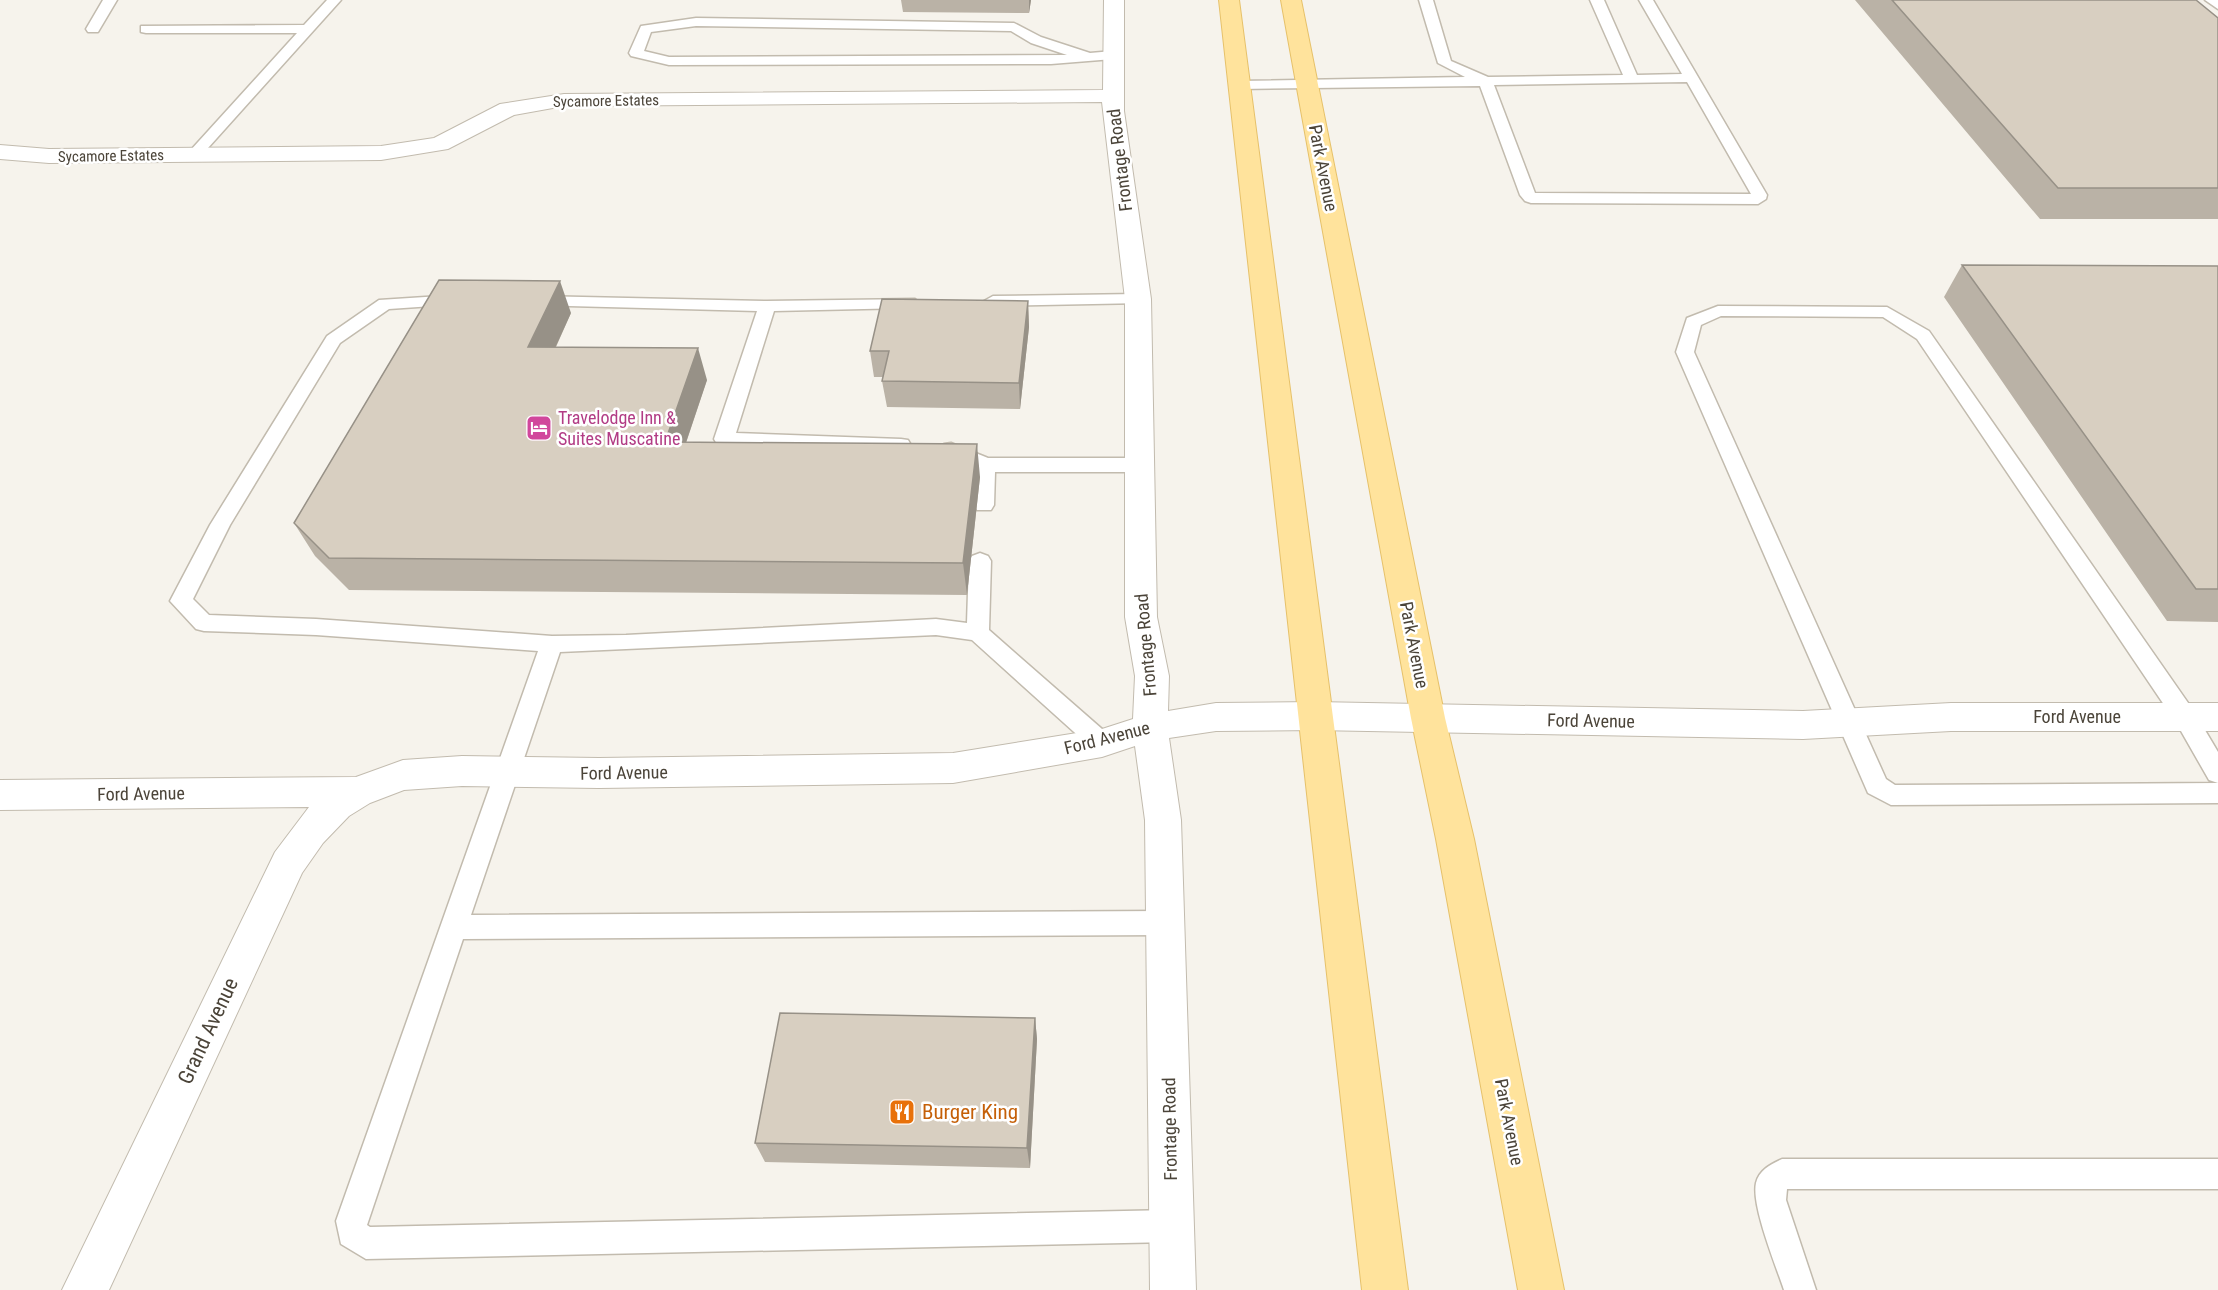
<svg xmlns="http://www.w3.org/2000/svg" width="2218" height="1290" font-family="'Roboto Condensed',sans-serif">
<rect width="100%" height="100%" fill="#f6f3ec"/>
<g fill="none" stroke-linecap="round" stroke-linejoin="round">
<g stroke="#c2bbae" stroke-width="3">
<path id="service" d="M103,0H117L98,32H88L86,29Z
M327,0H341L199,158H189L186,155L189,152L297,33H146L141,32V26L304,25Z
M1419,0H1433L1451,61L1488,77L1623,75L1590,0H1604L1637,75L1682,74L1639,0H1653L1767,195L1766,199L1758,204L1531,203L1525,201L1520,195L1480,86L1239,89L1232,85L1239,81L1465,77L1438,63ZM1687,82L1751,194L1535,193L1494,85Z
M2205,0H2218V9Z
M696,18L1014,23L1041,37L1090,53L1113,51L1120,55L1113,59L1051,64L669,65L631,56L629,53L641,26ZM696,26L1011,31L1031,43L1067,55L669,57L644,51L651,32Z
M1138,294L1147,299L1144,303L993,306L984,301L993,296Z
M456,295L465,300L462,304L389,309L340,343L230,525L193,599L209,615L316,619L552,636L626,635L936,619L967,623L969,561L972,556L980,553L988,556L991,561L989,630L1110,736L1114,743L1110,750L1102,753L1094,750L972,640L936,635L560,652L471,915L1165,911L1174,915L1178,923L1174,931L1165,935L463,939L367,1225L370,1227L1172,1210L1183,1215L1188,1226L1183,1237L1172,1242L366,1259L341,1244L336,1221L538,651L316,635L204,631L196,629L170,601L210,525L327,336L379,300Z
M537,296L767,301L915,299L918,303L909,308L774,311L736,433L901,439L908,440L911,445L908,450L901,451L717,444L714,439L757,311L531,305L528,301L531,297Z
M1718,306L1887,307L1929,331L2193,710L2218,752V803L1891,805L1868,793L1676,352L1687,318ZM1721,316L1883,317L1917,339L2177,724L2209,780L2218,783L1895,785L1886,779L1694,352L1701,325Z
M951,443L988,458H1140L1147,460L1150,465L1147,470L1140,472H995L994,505L991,510H977L974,505L975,468L944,454L941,449L944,444Z
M1782,1159H2218V1189H1787L1786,1200L1816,1290H1784C1776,1266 1751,1205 1756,1183C1759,1170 1771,1164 1782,1159Z"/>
</g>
<g stroke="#c2bbae" stroke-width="2">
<path id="minor" d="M1104,0H1124V111L1151,299L1157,617L1169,676L1168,711L1216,703L1315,702L1803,711L1951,703H2218V731H1951L1803,739L1315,730L1216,731L1169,738L1181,820L1196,1290H1150L1145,820L1135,746L1102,757L953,783L599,788L462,786L404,790L370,803L349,816L323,843L302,873L109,1290H62L275,852L309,807L0,810V780L356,777L403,760L462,756L599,758L953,753L1102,729L1133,719L1135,676L1125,617V299L1102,102L564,106L514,115L448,149L381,160L49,163L0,159V145L49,149L381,146L434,138L500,104L564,94L1103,90Z"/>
</g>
<g stroke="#e6c16a" stroke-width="2">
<path id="primary" d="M1219,0H1239L1408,1290H1362Z
M1281,0H1301L1445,718L1474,839L1564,1290H1518L1436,839L1411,718Z"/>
</g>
<use href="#service" fill="#fff" fill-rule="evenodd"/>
<use href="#minor" fill="#fff" fill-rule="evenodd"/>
<use href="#primary" fill="#ffe39c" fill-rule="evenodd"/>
</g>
<path fill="#bab2a6" d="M901,0H1031L1029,13L903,12Z
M1855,0H2196L2218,18V219H2040Z
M1962,265L2218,266V622L2167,621L1944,297Z
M1028,301L1029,327L1020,409L887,407L882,381L883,377H874L870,351Z
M571,313L556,347L707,380L686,443L980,477L967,595L349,590L315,556L294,523Z
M1035,1018L1037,1039L1030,1168L765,1162L755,1143Z"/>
<path fill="#979187" d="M1029,0H1031L1029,13Z
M560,281L571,313L541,379L528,347Z
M1028,301L1029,327L1020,409L1019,383Z
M698,348L707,380L675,475L665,442Z
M977,444L980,477L967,595L963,563Z
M1035,1018L1037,1039L1030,1168L1027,1148Z"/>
<path fill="#d8cfc1" stroke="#979187" stroke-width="1.5" d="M1892,0H2196L2218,18V188H2058Z
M1962,265L2218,266V589H2196Z
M439,280L560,281L528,347L698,348L665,442L977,444L963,563L329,558L294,523Z
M882,299L1028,301L1019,383L882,381L889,351H870Z
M780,1013L1035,1018L1027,1148L755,1143Z"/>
<defs>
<g id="hotel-square" transform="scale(1.35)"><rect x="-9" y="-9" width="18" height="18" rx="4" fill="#d1479c" stroke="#fff"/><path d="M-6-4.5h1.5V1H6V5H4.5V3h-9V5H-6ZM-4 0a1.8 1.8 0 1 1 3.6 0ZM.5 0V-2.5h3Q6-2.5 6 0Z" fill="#fff"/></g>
<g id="restaurant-square" transform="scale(1.35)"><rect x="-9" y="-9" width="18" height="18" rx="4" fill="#e8710a" stroke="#fff"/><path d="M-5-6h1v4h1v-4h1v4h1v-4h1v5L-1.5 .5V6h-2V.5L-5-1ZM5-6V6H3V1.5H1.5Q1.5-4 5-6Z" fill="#fff"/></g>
</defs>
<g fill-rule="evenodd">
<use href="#hotel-square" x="539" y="428"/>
<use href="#restaurant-square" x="902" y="1112"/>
</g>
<g text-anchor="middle" stroke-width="5" stroke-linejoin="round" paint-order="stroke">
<g font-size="15" fill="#4b4439" stroke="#fff">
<text transform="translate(606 101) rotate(-1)" y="5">Sycamore Estates</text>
<text transform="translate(111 156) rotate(-1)" y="5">Sycamore Estates</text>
</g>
<g font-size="18" fill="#4b4439" stroke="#fff">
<text transform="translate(1120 160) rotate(-97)" y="6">Frontage Road</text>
<text transform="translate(1323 168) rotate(79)" y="6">Park Avenue</text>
<text transform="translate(1146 645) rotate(-95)" y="6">Frontage Road</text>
<text transform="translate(1414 645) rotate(79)" y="6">Park Avenue</text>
<text x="2077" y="723">Ford Avenue</text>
<text transform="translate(1591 721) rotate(1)" y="6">Ford Avenue</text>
<text transform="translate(1107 738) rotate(-14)" y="6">Ford Avenue</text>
<text transform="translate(624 773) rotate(-1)" y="6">Ford Avenue</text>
<text transform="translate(141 794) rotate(-1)" y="6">Ford Avenue</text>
<text transform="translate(1509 1122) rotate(79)" y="6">Park Avenue</text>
<text transform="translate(1170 1129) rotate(-91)" y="6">Frontage Road</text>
</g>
<g font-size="18" fill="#b23c85" stroke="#fff" text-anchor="start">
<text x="558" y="424">Travelodge Inn &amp;<tspan x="558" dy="21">Suites Muscatine</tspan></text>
</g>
<g font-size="21" fill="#4b4439" stroke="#fff">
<text transform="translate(208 1031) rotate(-65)" y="7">Grand Avenue</text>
</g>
<g font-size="21" fill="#c56008" stroke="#fff" text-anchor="start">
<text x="922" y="1119">Burger King</text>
</g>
</g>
</svg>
